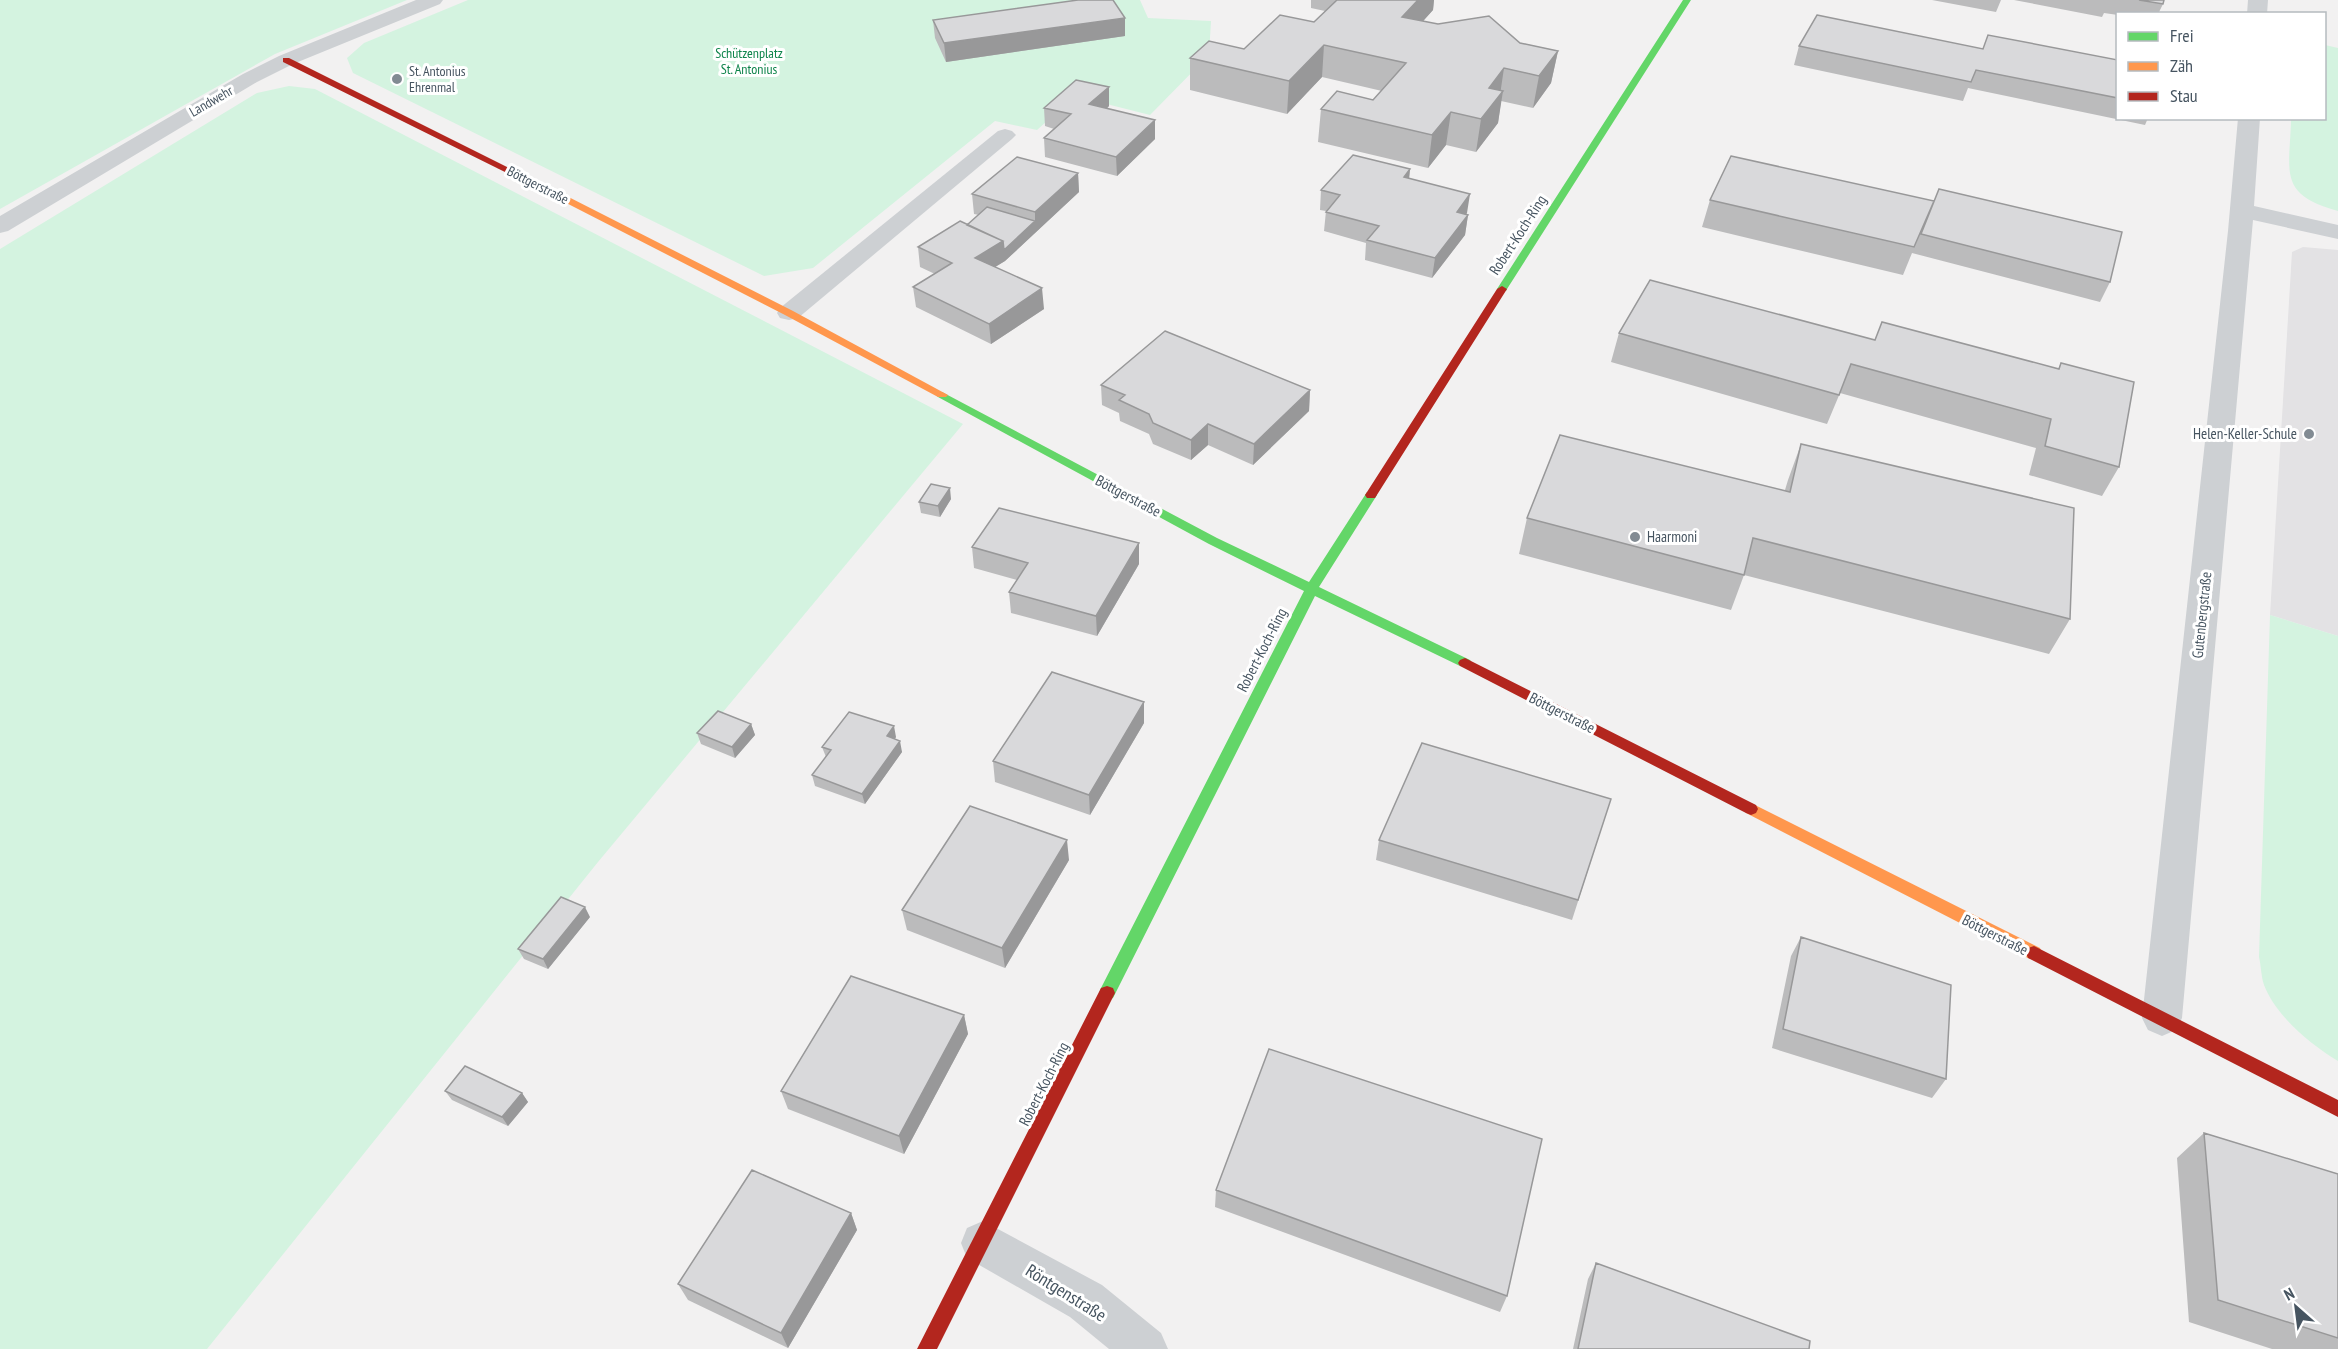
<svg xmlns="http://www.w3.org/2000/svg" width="2338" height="1349" font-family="'PT Sans Narrow',sans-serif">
<rect width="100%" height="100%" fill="#f2f1f1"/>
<path fill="#e3e2e4" d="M2303,247L2338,250V636L2270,615L2292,252Z"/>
<path fill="#d4f3e0" d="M0,0H407L275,54L0,209Z
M468,0H1140L1148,18L1211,21L1209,55L1150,115L1075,96L1037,130L995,121L813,268L764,276L353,73L347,58L364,43Z
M2325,45L2338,48V211C2277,194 2290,172 2291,119L2324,118Z
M289,86L315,89L963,424L598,862L207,1349H0V249L257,93Z
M2270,615L2338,636V1061C2310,1044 2276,1016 2264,985C2261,976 2261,965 2259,957Z"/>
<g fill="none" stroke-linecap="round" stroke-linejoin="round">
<path fill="#cdd0d3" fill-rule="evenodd" d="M1005,129L1012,131L1016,135L1012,139L798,318L789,320L780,318L777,313L780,308L998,131Z"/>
<path fill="#cdd0d3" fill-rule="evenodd" d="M416,0H443L440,4L293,64L257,82L8,231L0,233V216L243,74L279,56Z
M2248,0H2268L2267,14H2247Z
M2238,118H2260L2254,206L2338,225V239L2253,220L2182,1018L2176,1030L2162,1036L2148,1030L2142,1018L2228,231Z
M983,1221L1102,1285L1161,1333L1168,1349H1109L1070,1317L967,1258L961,1243L967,1228Z"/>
<path fill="#63d668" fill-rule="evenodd" d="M1683,0H1691L1507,289L1506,291H1498L1497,289Z
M942,392L1217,538L1309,582L1367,492H1375L1377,495L1319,587L1470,660L1472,663L1470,666H1460L1315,596L1113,998L1107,1000L1101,998L1099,993L1101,988L1304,591L1209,544L938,397L936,395Z"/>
<path fill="#ff974d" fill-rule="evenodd" d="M535,183H541L793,311L948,395L946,397H938L785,315L535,187Z
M1751,803L2040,948L2042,953L2040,958L2034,960L2028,958L1746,813L1744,809L1746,805Z"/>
<path fill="#b3261e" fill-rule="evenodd" d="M283,58H289L543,185L535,187L283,62Z
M1502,286L1507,289L1375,498H1367L1365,495L1367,492L1497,289Z
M1465,658L1756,805L1758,809L1756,813L1751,815L1746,813L1460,666L1458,663L1460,660Z
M2034,946L2338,1100V1117L2028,958L2026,953L2028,948Z
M1107,986L1113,988L1115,993L937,1349H917L1101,988Z"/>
</g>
<path fill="#bbbbbc" d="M1311,0H1434L1433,10L1423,21L1558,51L1551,83L1533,108L1501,101L1498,123L1476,152L1446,145L1428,168L1318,142L1321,109L1373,100L1382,91L1322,77L1287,114L1190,90V58L1244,49L1314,22L1325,11L1311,8Z
M1932,0H2001L1996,12Z
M2014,0H2164L2163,4L2158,14H2118V15L2104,13L2102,17Z
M1125,18V36L946,62L935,38L933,20Z
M1799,46L1983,49L2118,60V118H2148L2145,125L1968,88L1963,101L1794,65Z
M1109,87V106L1107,109L1155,120V139L1117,176L1045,157L1044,138L1054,129L1045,126L1044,108Z
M1731,156L2110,282L2100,302L1912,253L1903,275L1702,227L1710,200Z
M1410,169L1409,178L1467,213L1466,214L1468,215L1465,235L1432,278L1365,260L1366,243L1324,231L1326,211L1320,210L1321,190Z
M1078,173L1079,192L1005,261L995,267L1044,309L991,344L916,307L913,287L935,274L920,267L918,247L967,225L979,215L974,214L972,194Z
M1882,322L2058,369L2061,363L2119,467L2102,496L2029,475L2036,448L1840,393L1827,424L1611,362L1619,333L1875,340Z
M1101,385L1310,390L1309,411L1253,465L1208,445L1191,460L1153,444L1149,434L1120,421L1119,413L1102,405Z
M1801,444L2070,619L2049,654L1744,575L1731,610L1519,554L1527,518L1785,490L1788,480Z
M951,499L940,517L921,513L919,502Z
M1139,543V564L1097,636L1011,613L1009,592L1017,580L974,568L972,547Z
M1144,702V723L1090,815L995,782L993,761Z
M751,724L755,735L735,758L701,744L697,733Z
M896,737L895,739L902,752L865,804L815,786L812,775L826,757L822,747Z
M1611,799L1572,920L1376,860L1379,840Z
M1069,860L1005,968L907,930L902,910Z
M590,917L548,969L524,959L518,949Z
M1801,937L1946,1079L1932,1098L1772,1048L1791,956Z
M964,1015L968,1034L904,1154L788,1109L781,1091Z
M445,1091L522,1093L528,1102L508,1126L452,1100Z
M2204,1133L2338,1174V1349H2272L2189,1322L2177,1158Z
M1216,1190L1507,1296L1500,1312L1215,1207Z
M851,1213L857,1230L788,1348L688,1300L678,1284Z
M1596,1263L1809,1349H1573L1588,1279Z"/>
<path fill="#989899" d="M1418,0H1434L1433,10L1399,48L1402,17Z
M1125,18V36L946,62L944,43Z
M1324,45L1322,77L1287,114L1289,81Z
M1558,51L1551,83L1533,108L1539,76Z
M1504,68L1500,95L1503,91L1498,123L1476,152L1481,119L1489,88Z
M1109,87V106L1090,123L1089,104Z
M1451,112L1446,145L1428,168L1432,135Z
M1155,120V139L1117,176L1116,157Z
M1410,169L1408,189L1404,177Z
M1078,173L1079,192L1005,261L977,278L975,258L1035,221V212Z
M1470,194L1467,213L1454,231L1457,212Z
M1468,215L1465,235L1432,278L1435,258Z
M1042,288L1044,309L991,344L989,324Z
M1310,390L1309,411L1253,465L1254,444Z
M1208,424V445L1191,460V440Z
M950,488L951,499L940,517L938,506Z
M1139,543V564L1097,636L1096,616Z
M1144,702V723L1090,815L1089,795Z
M751,724L755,735L735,758L732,747Z
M894,726L896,737L889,747L887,736Z
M900,741L902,752L865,804L862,794Z
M1067,840L1069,860L1005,968L1002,948Z
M585,907L590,917L548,969L543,959Z
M964,1015L968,1034L904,1154L899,1136Z
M522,1093L528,1102L508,1126L502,1117Z
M851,1213L857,1230L788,1348L781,1333Z"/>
<path fill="#d9d9db" stroke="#989899" stroke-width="1.5" d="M1078,0H1113L1125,18L944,43L933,20Z
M1337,0H1418L1402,17L1438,24L1489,16L1520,43L1558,51L1539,76L1504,68L1489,88L1503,91L1481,119L1451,112L1432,135L1321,109L1337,91L1373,100L1406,63L1324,45L1289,81L1190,58L1209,41L1244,49L1280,15L1314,22Z
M2139,0H2164L2163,4Z
M1817,15L1983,49L1988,35L2118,60V98L1976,70L1971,82L1799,46Z
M1076,80L1109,87L1089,104L1155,120L1116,157L1044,138L1071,114L1044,108Z
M1353,155L1410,169L1404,177L1470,194L1457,212L1468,215L1435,258L1367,240L1379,226L1326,212L1340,195L1321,190Z
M1731,156L1934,201L1914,247L1710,200Z
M1017,157L1078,173L1035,212L972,194Z
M1939,189L2122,232L2110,282L1921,234Z
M987,207L1035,221L1004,250L1003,241L967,225Z
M960,221L1003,241L975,258L1042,288L989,324L913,287L952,263L918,247Z
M1650,280L1875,340L1882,322L2059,369L2061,363L2134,382L2119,467L2045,446L2051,419L1851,364L1839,395L1619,333Z
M1165,331L1310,390L1254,444L1208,424L1191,440L1153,423L1149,414L1119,400L1125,395L1101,385Z
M1560,435L1790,492L1801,444L2074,508L2070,619L1753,538L1744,575L1527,518Z
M931,484L950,488L938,506L919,502Z
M999,508L1139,543L1096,616L1009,592L1028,563L972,547Z
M1052,672L1144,702L1089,795L993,761Z
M718,711L751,724L732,747L697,733Z
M849,712L894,726L887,736L900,741L862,794L812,775L831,750L822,747Z
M1422,743L1611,799L1578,900L1379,840Z
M970,806L1067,840L1002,948L902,910Z
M561,897L585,907L543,959L518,949Z
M1801,937L1951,985L1946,1079L1783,1029Z
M851,976L964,1015L899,1136L781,1091Z
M1269,1049L1542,1139L1507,1296L1216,1190Z
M465,1066L522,1093L502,1117L445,1091Z
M2204,1133L2338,1174V1338L2218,1300Z
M752,1170L851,1213L781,1333L678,1284Z
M1596,1263L1810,1341L1809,1349H1578Z"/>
<g fill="#828b93" stroke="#fff" stroke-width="2">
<circle cx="397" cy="79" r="6"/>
<circle cx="2309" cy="434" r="6"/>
<circle cx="1635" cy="537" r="6"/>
</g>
<g text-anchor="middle" stroke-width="6" stroke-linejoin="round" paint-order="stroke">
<g font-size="14" fill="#0e844b" stroke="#fff">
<text x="749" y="58">Schützenplatz<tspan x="749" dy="16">St. Antonius</tspan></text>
</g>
<g font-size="14" fill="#465460" stroke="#fff" text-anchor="start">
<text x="409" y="76">St. Antonius<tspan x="409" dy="16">Ehrenmal</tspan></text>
</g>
<g font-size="14" fill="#465460" stroke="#fff">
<text transform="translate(211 101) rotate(-30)" y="5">Landwehr</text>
<text transform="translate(538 185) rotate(27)" y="5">Böttgerstraße</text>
</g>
<g font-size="15" fill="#465460" stroke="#fff">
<text transform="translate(1518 235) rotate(-57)" y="5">Robert-Koch-Ring</text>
<text transform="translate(1128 496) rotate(28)" y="5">Böttgerstraße</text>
<text transform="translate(2202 615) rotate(-84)" y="5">Gutenbergstraße</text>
<text transform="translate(1262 650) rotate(-63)" y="5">Robert-Koch-Ring</text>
<text transform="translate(1562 713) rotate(27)" y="5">Böttgerstraße</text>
<text transform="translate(1995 935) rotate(27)" y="5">Böttgerstraße</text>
<text transform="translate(1044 1084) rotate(-63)" y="5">Robert-Koch-Ring</text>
</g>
<g font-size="15" fill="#465460" stroke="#fff" text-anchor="end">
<text x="2297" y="439">Helen-Keller-Schule</text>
<text x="1647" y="542" text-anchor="start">Haarmoni</text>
</g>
<g font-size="18" fill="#465460" stroke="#fff">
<text transform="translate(1066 1293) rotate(32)" y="6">Röntgenstraße</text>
</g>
</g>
<rect x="2116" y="12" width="210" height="108" fill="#ffffff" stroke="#b5bbbf" stroke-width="1.5"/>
<rect x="2128" y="32" width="30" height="9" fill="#63d668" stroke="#b5bbbf" stroke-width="1.5"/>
<text x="2170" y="42" font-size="18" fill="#465460">Frei</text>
<rect x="2128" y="62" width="30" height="9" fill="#ff974d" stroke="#b5bbbf" stroke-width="1.5"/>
<text x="2170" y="72" font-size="18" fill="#465460">Zäh</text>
<rect x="2128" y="92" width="30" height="9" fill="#b3261e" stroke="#b5bbbf" stroke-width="1.5"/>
<text x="2170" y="102" font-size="18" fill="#465460">Stau</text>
<g transform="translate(2296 1307) rotate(332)" stroke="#ffffff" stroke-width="4.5" paint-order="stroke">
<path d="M0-4.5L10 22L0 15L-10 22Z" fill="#465460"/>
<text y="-9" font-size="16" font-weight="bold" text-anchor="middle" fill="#465460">N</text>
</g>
</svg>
